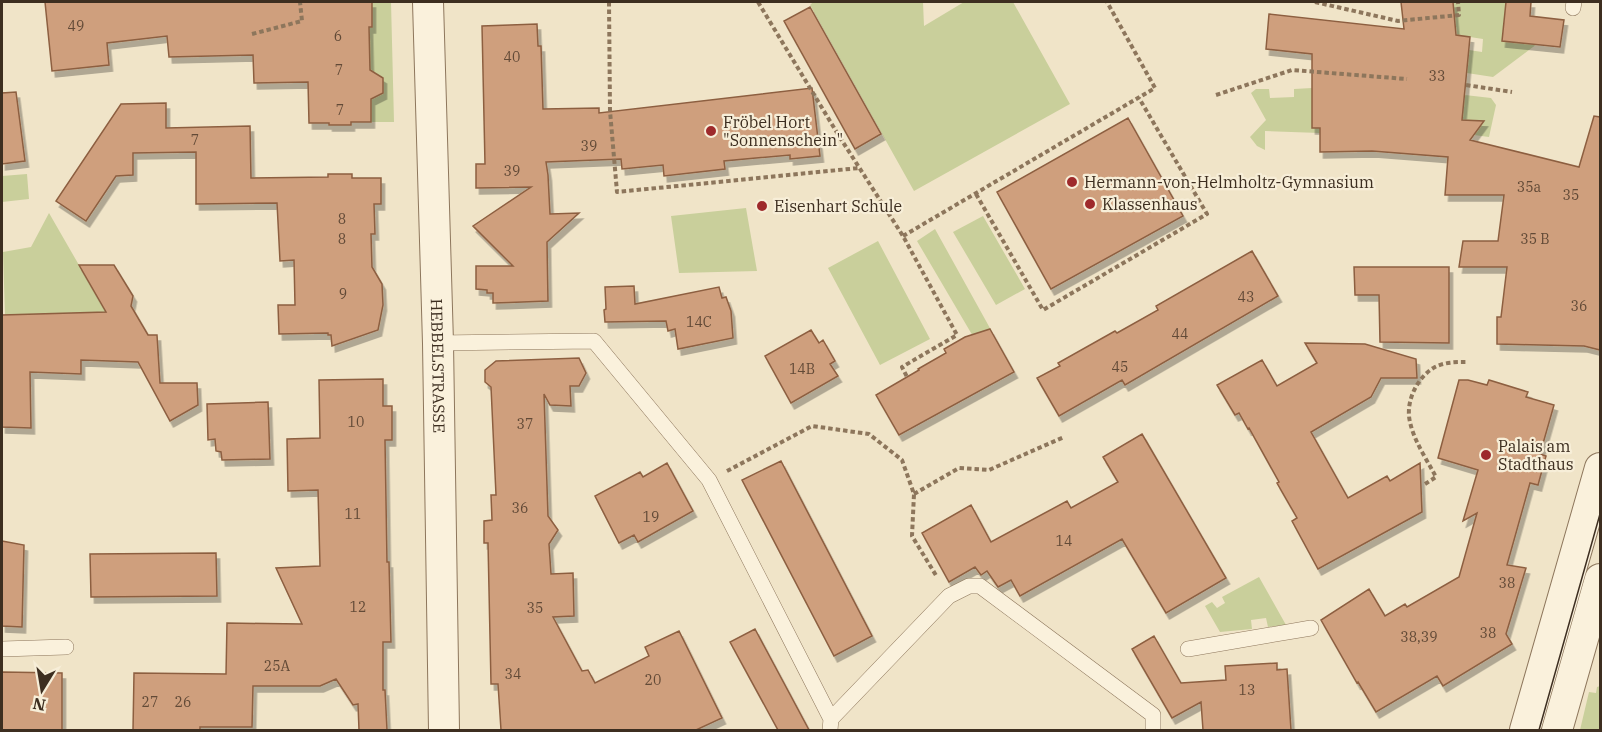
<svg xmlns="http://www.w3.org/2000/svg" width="1602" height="732" font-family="'IBM Plex Serif',serif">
<defs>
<filter id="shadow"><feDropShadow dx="3.5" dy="6" stdDeviation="0" flood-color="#0004"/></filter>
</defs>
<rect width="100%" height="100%" fill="#f0e4c8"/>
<path fill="#c9cf9b" d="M372,2H391L394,122H371V97H375L383,93V78L374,72H370L369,27L372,26Z
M813,2H923L924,26L964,2H1013L1070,104L914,191L810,5Z
M1453,2H1506L1502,40L1537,44L1493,77L1467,73L1469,50L1482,52L1483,39L1457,35Z
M1312,88V127L1320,128V133L1265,131V150L1257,146L1250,137L1266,120L1251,93L1256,89H1269L1270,98L1294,97V89Z
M1465,95L1491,98L1496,105L1489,137L1474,135L1462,120Z
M27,174L29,199L2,202V176Z
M746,208L757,271L679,273L671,216Z
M49,213L106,312L5,315L3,252L31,247Z
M983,216L1025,289L996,305L953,232Z
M935,229L991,330L974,338L917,241Z
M878,241L930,339L880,365L828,268Z
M1259,577L1286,625L1268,627L1266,618L1251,620L1252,629L1220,632L1205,606L1212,602L1217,608L1225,603L1222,597Z
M1600,686V730H1580L1589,692L1596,693L1597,687Z"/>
<path fill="#cf9f7d" stroke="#8d5f41" stroke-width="1.5" filter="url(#shadow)" d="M45,2H372V27H369L370,70L383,78V93L371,99V122H351V125H329V123H309L308,82L254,83L253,55L169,57L167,36L107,43L109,65L52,71Z
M1401,2H1453L1456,35L1470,37L1462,120L1484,121L1470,140L1579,167L1594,116L1600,117V350L1584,346L1497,344V317H1501L1507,267H1459L1463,241H1498L1504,195H1445L1448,157L1372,151L1320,152V128H1312V54L1266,49L1269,14L1404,29Z
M1506,2H1531L1530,16L1564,20L1560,47L1502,41Z
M810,7L881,134L855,149L784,21Z
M537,24L538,46H541L543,109L599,108V113L812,88L820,156L790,159V155L724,161L725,169L664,176L663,165L622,169L621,159L546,162L548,175L550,214L579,213L547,242L548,301L493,303V293H487V290L476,289V266H513L473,226L531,187L476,188V164H485L482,26Z
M16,92L25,161L2,164V93Z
M166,103V128L250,126L251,178L328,177V174H352V178H381V204H374L375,234H371L372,267L382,284L383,305L378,330L332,346L331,335H328V333L279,334L278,305H295L294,260L280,261L277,203L196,204V152L133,153V175L116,176L86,221L56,201L121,104Z
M1128,118L1183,216L1051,289L997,192Z
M1252,251L1278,296L1125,385L1122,380L1059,416L1037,378L1060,366L1058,363L1115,331L1117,333L1158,310L1156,306Z
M79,265H114L133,296L131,306L148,335H157L160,383H197L198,405L170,421L138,362L81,360V374L30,372L31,428L2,427V315L106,312Z
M1354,267H1449V343L1380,342L1379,295H1355Z
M634,286L635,304L719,287L722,298L726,297L731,311L733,338L678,349L675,329L668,331L666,321L605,322L604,310L606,309L605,287Z
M990,329L1014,372L899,435L876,395L919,370L918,369L946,353L944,349L965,337Z
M811,330L819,343L823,340L835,361L830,364L838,376L791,403L765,356Z
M1305,343L1365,344L1416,359L1417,378H1381L1371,397L1311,432L1348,498L1387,476L1390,481L1420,463L1422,512L1318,569L1292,521L1297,518L1277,483L1279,482L1249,428L1248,429L1239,413L1235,415L1217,385L1262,360L1277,386L1317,363Z
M579,358L586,373L579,386H570L571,406L550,405L544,394L548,516L558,530L549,544L551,574L573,573L574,616L553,617L582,671L588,670L595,683L649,656L645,647L679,631L722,718L696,730H501L498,684H491L488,543H484V521L492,520L491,495H496L491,387L485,382V370L496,361Z
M383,379V406H392V440H385L387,562H389L391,642H383V690H385L387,730H359L358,704L353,705L336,679L320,686H253L252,727H200V730H133L134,673L226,674L227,623L302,624L276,568L320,566L318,490L288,491L287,439L320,438L319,380Z
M1459,380H1468L1487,385L1489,380L1528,392L1526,397L1554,405L1540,454L1546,456L1538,485L1530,483L1507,565L1526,568L1506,634L1512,644L1443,686L1437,676L1376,712L1358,682L1357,683L1321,620L1369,589L1385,616L1405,604L1407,607L1459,577L1477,513L1463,521L1478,470L1438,458Z
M268,402L270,459L222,460L221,452L216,451L215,439L208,440L207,404Z
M1142,434L1226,578L1166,613L1122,539L1020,596L1011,580L998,587L987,571L981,575L975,567L949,582L922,533L971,505L991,542L1067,501L1071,508L1118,482L1103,457Z
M781,461L872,636L834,656L742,480Z
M667,463L693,511L638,542L634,535L619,543L595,496L640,472L643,477Z
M2,541L24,545L22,627L2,626Z
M216,553L217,596L91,597L90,554Z
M755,629L809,730H778L730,642Z
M1154,636L1181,683L1226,680L1225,666L1277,663V670L1287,669L1291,730H1203L1201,702L1172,718L1132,649Z
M2,672L62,673V730H2Z"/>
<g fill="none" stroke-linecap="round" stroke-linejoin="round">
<g stroke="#8d765c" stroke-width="16">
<path id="lane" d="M1573,8L1574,2
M438,343L594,341L709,480L831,719
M2,649L66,647
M1188,649L1311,628
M830,730L831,719L949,596L969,586H980L1153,715V730"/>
</g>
<g stroke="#8d765c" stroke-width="32">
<g id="street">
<path id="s1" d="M428,2L438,343L444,730"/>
<path d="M1525,730L1600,468"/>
<path d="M1557,730L1600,579"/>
</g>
</g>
<path stroke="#8d765c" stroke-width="4" stroke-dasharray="4.5 3" stroke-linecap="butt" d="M609,2L610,111L617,192L859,168
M758,2L839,136L903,236L957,335L902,367L907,377
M1315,2L1398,21L1459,15L1458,2
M252,34L302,21L300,2
M1466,85L1512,92
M1216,95L1292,70L1407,79
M976,194L1043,310L1207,214L1139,98
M903,236L1155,88L1107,2
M727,471L812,426L869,434L902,460L914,494L912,536L937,577
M1425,484L1436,477C1427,460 1414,441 1410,422C1405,402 1417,377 1435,367C1445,362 1456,362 1467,362
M914,494L959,468L989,470L1064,437"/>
<use href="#lane" stroke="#faf1dc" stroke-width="15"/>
<use href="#street" stroke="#faf1dc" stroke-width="30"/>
<path stroke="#3d2e20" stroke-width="1.5" d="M1539,730L1600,514"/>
</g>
<g fill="#9e2a2b" stroke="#f7eed8" stroke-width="2">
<circle cx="711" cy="131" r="6"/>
<circle cx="1072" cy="182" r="6"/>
<circle cx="1090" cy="204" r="6"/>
<circle cx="762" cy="206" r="6"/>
<circle cx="1486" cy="455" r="6"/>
</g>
<g text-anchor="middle" stroke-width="4.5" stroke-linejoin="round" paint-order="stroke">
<g font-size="14" fill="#624a37">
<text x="76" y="31">49</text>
<text x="338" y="41">6</text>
<text x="512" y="62">40</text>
<text x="339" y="75">7</text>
<text x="1437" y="81">33</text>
<text x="340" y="115">7</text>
<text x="195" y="145">7</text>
<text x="589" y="151">39</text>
<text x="512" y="176">39</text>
<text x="1529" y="192">35a</text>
<text x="1571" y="200">35</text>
<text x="342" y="224">8</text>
<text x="342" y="244">8</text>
<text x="1535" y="244">35 B</text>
<text x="343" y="299">9</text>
<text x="1246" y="302">43</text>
<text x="1579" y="311">36</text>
<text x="699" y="327">14C</text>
<text x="1180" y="339">44</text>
<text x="1120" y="372">45</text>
<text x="802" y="374">14B</text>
<text x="356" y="427">10</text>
<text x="525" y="429">37</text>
<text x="520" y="513">36</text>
<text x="353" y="519">11</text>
<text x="651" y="522">19</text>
<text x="1064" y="546">14</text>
<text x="1507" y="588">38</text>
<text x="358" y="612">12</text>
<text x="535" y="613">35</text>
<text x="1488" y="638">38</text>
<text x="1419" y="642">38,39</text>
<text x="277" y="671">25A</text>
<text x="513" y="679">34</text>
<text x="653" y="685">20</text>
<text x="1247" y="695">13</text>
<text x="150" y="707">27</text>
<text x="183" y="707">26</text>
</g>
<g font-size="16" fill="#3d2e20" stroke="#f7eed8" text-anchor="start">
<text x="723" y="128">Fröbel Hort<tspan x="723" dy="18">"Sonnenschein"</tspan></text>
<text x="1084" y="188">Hermann-von-Helmholtz-Gymnasium</text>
<text x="1102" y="210">Klassenhaus</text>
<text x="774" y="212">Eisenhart Schule</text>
<text x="1498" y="452">Palais am<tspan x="1498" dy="18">Stadthaus</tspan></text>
</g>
<g font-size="16" fill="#3d2e20" stroke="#f7eed8">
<text dy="6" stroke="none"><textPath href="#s1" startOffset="364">HEBBELSTRASSE</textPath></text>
</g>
</g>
<rect width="1602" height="732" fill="none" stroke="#3d2e20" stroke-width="6"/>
<g transform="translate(42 690) rotate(191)" stroke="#f7eed8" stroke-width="4.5" paint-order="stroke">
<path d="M0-4.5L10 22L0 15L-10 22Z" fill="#3d2e20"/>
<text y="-9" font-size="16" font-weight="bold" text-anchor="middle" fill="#3d2e20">N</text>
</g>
</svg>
